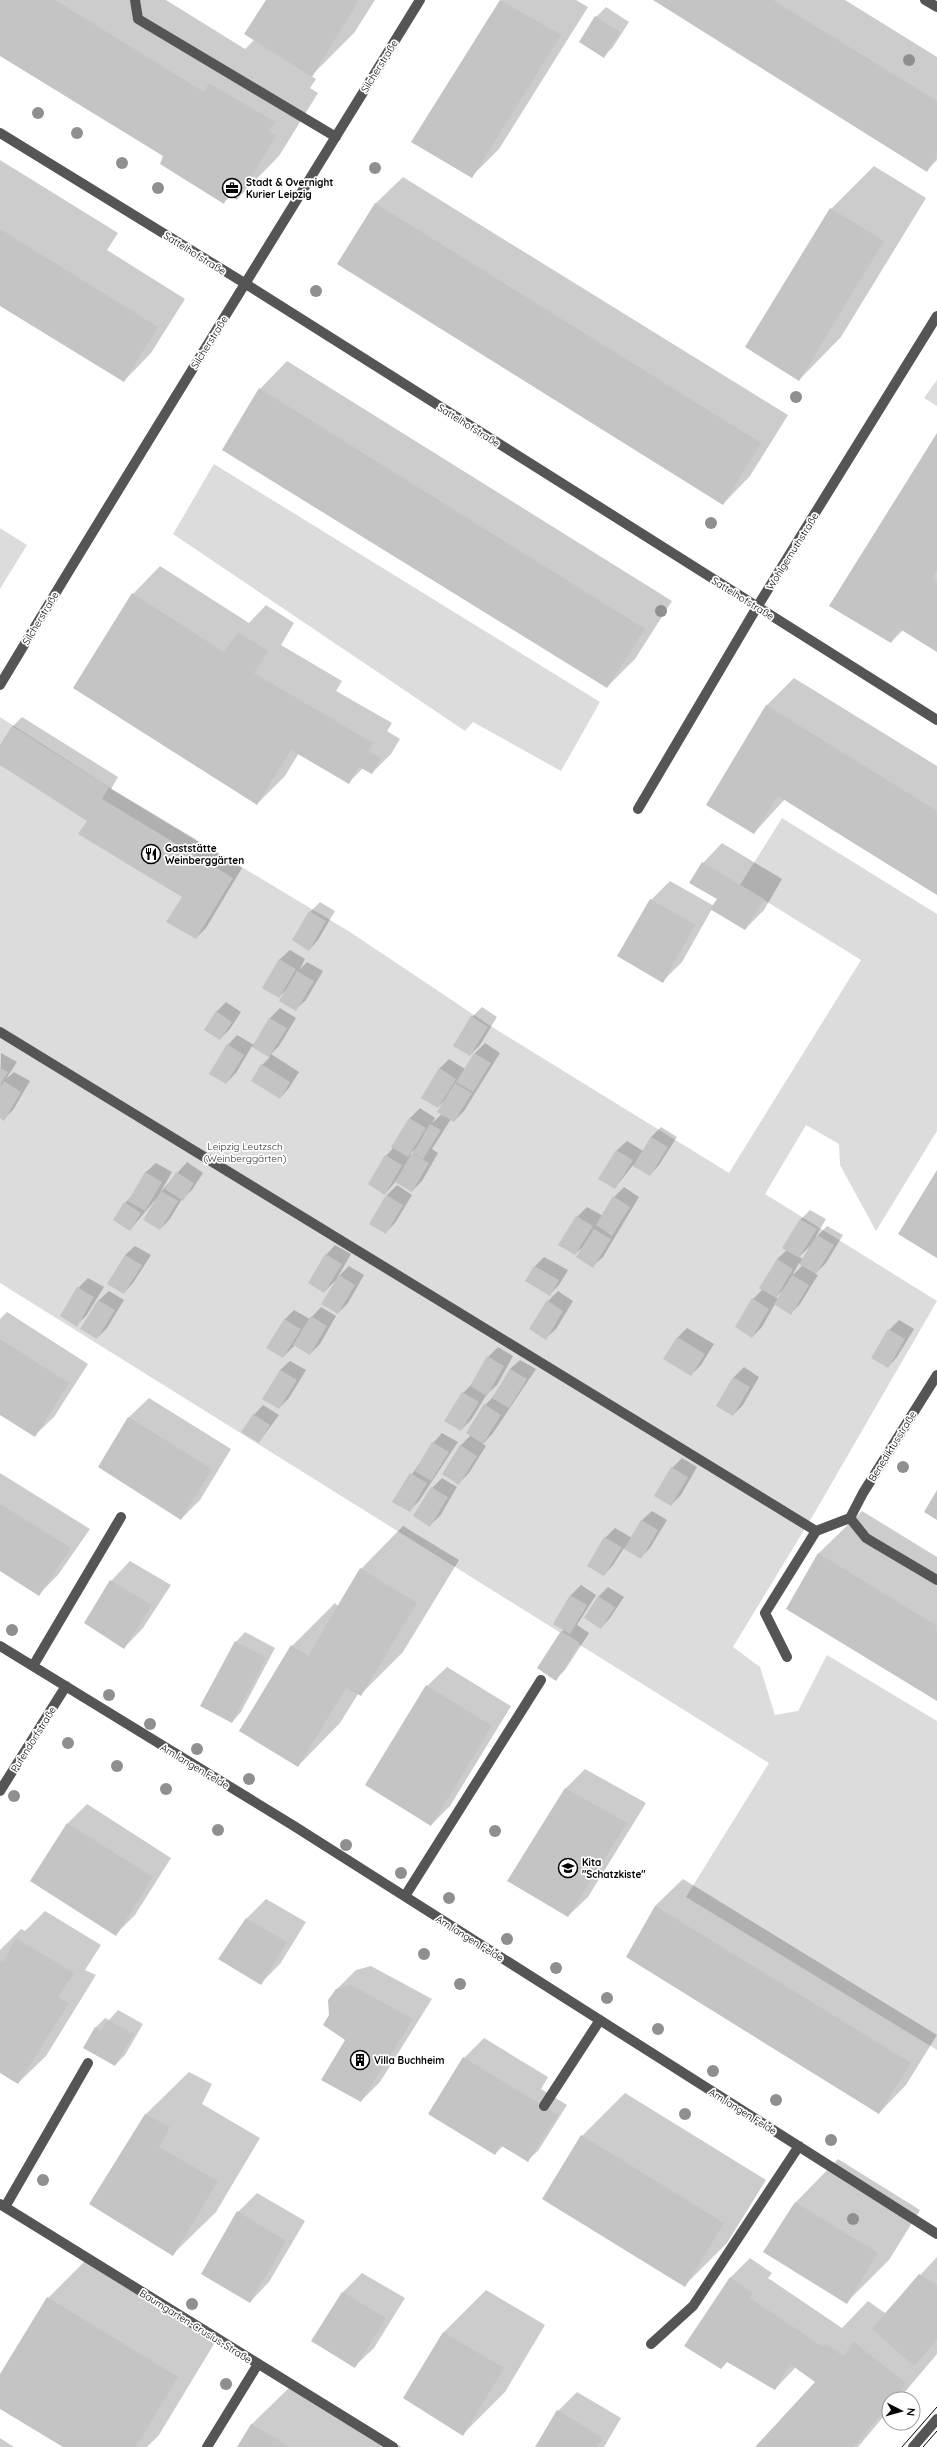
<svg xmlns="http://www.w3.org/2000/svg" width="937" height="2447" font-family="Quicksand,sans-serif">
<rect width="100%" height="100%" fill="#fff"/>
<path fill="#dcdcdc" d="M937,380V406L924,398Z
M214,464L600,702L561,771L473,722L465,731L173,534Z
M0,528L27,545L0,589Z
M0,717L109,787L350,932L489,1025L729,1173L861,960L740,885L782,818L937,914V1131L876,1231L840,1165L839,1144L806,1125L765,1194L937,1301L815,1512L733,1647L760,1667L775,1715L798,1711L827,1655L937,1721V2050L686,1897L769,1763L0,1283Z"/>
<path fill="#0003" fill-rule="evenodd" d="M0,0H166L245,49L254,40L267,0H375L354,33L311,76L316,79L310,88L318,93L279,156L237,199L231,196L224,202L164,156L0,55Z
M501,0H576L588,7L499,149L471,177L413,142Z
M655,0H845L937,57V160L927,170Z
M606,7L629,22L613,47L603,57L596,17Z
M0,160L118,233L107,250L185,299L151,353L124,381L0,305Z
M874,166L926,198L841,337L799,380L746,347L831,209Z
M403,177L788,415L750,476L723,504L375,204Z
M287,361L672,601L635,659L607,687L260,389Z
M937,434V651L903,630L891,642Z
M160,566L249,623L266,605L294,623L281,645L342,681L336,691L392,723L387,731L400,739L391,754L372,773L363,768L349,782L299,753L285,776L257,804L133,594Z
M794,678L937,766V894L785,799L754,833L707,805L767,705Z
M22,717L118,777L111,789L242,868L206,928L196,938L183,897L88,821L0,764V747L12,727Z
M722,843L782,879L764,910L745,929L712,909L682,962L663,981L651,900L670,881L714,906L718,899L703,863Z
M320,902L335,911L318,940L309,950L310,912Z
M290,950L305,959L300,969L307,962L323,971L306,1000L296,1009L286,990L279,997L263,987L280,959Z
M226,1002L241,1012L230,1029L220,1039L216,1012Z
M482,1007L497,1017L480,1045L470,1055L472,1017Z
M280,1008L296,1018L279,1046L271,1054L299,1072L289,1088L280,1098L262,1065L270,1057L252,1046L236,1073L226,1083L228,1045L237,1035L254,1045L270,1018Z
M485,1043L500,1053L464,1111L454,1121L451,1119L432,1149L438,1153L422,1181L412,1191L396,1181L385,1194L386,1156L394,1147L410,1118L420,1108L435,1118L432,1123L442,1114L444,1101L438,1107L439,1069L449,1059L465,1069L475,1053ZM415,1149L412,1156L410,1154Z
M1,1053L17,1062L6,1079L14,1072L30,1081L13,1110L4,1119L0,1117Z
M661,1127L677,1137L659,1165L650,1175L633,1165L615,1188L600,1178L617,1150L627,1141L643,1151L651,1137Z
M187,1162L203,1173L192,1190L182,1199L170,1219L160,1229L156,1199L130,1230L125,1203L134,1194L146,1172L156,1163L172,1172L160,1193Z
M397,1185L412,1195L395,1223L385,1233L370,1224L387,1195Z
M624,1187L639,1197L603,1257L593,1266L583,1247L575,1254L577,1217L587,1207L603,1216L614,1197Z
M810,1210L826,1219L815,1238L827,1226L843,1235L826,1263L815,1274L818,1275L800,1304L791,1313L775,1304L762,1327L752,1337L753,1299L763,1289L777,1259L787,1250L800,1220ZM811,1245L803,1259L799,1257ZM799,1263L803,1265L794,1274H793ZM783,1290L778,1299L776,1297Z
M335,1245L351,1254L337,1278L349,1266L364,1275L348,1303L338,1313L336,1280L324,1292L326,1255Z
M135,1246L151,1255L133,1283L124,1293L125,1255Z
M544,1257L568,1270L559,1285L549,1295L535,1266Z
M88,1278L104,1287L86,1316L76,1325L61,1316L78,1288Z
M109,1291L124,1300L107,1328L97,1338L82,1328L99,1300Z
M558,1291L573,1301L556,1329L546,1338L548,1301Z
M321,1307L336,1316L320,1344L310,1354L295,1345L283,1357L284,1320L294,1310L310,1319Z
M7,1312L88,1364L54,1417L34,1436L0,1414V1319Z
M899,1320L914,1329L897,1357L888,1367L889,1330Z
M687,1328L714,1344L701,1365L691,1375L677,1338Z
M498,1347L513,1356L497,1385L487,1394L471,1420L461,1430L463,1393L473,1383L488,1357Z
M520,1360L536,1369L493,1433L483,1444L486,1446L469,1473L459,1483L460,1446L471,1435L485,1405L495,1395L510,1369Z
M290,1361L306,1370L289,1398L279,1408L280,1370Z
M744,1367L759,1377L743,1405L733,1415L717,1405L734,1377Z
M149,1398L231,1449L200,1500L181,1519L100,1467L129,1417Z
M263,1405L279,1415L259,1442L254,1415Z
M442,1433L458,1442L419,1501L409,1511L394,1501L433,1443Z
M682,1458L697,1467L681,1495L671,1505L672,1468Z
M0,1473L90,1529L58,1575L39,1594L0,1570Z
M442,1478L457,1487L440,1516L430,1525L432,1488Z
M652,1511L667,1520L650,1548L640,1558L624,1548L613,1565L604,1575L589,1566L605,1538L615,1528L632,1538L642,1520Z
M862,1511L937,1557V1700L788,1609L819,1553Z
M403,1526L459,1560L403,1652L360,1695L358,1694L340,1723L298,1766L292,1646L335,1603L338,1606L361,1569Z
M130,1561L171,1585L143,1628L124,1648L111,1581Z
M581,1585L596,1595L577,1625L589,1633L565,1670L555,1680L538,1668L564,1629L554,1623L571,1595Z
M608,1587L624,1597L610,1618L601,1628L598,1597Z
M245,1632L275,1648L241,1712L232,1722L236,1642Z
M447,1667L511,1706L450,1806L431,1825L427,1686Z
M585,1769L646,1803L588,1897L568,1916L565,1789Z
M87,1804L171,1858L135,1915L115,1935L68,1823Z
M683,1879L937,2035L906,2085L879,2113L655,1906Z
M266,1899L306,1922L280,1964L261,1983L246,1919Z
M45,1911L101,1945L85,1970L96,1975L46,2056L18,2083L0,2072V1950L21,1929L25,1931Z
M371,1966L432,1999L380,2082L361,2101L347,2040L330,2015L337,1989L356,1970Z
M118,2010L143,2024L125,2055L115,2065L95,2028L105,2018L109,2020Z
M484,2038L548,2077L541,2089L567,2105L538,2151L528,2160L503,2146L495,2154L430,2114L464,2058Z
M189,2072L212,2084L202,2104L260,2138L216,2212L173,2254L91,2204L146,2114Z
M625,2093L766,2180L727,2243L685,2285L582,2136Z
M838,2159L920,2210L889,2260L847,2302L765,2251L796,2202Z
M257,2193L305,2221L269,2282L250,2302L238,2212Z
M91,2255L220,2334L159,2435L147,2447H65L0,2408V2375L48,2298Z
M937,2257V2354L899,2399H889V2410L858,2447H756L816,2382L796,2367L775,2389L727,2361L685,2345L731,2277L750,2258L772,2273L768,2278L842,2328L868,2301L885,2313Z
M362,2273L405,2298L374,2348L354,2367L312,2341L343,2292Z
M486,2290L545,2325L505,2392L463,2434L443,2333Z
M295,2382L402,2447H238L252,2424Z
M577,2392L621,2418L604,2447H536L558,2411Z
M0,2438L14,2447H0Z"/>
<path fill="#c4c4c4" d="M0,0H55L204,92L209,83L275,122L268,131L276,136L237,200L228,195L224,204L160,164L163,156L0,56Z
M266,0H359L312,77L244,34Z
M500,0L561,35L472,178L411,142Z
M653,0H773L937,101V156L927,172Z
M595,16L620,32L604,58L579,42Z
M375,203L761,443L723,505L337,264Z
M830,208L884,241L799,381L745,347Z
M0,229L158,327L124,382L0,306Z
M259,388L645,629L607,688L222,450Z
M937,433V570L932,579L937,582V652L900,629L891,643L829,606Z
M132,593L224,652L238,632L268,651L254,673L373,743L368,751L381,758L372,774L359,767L349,784L291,750L257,805L73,688Z
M766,705L937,811V895L778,796L754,834L706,805Z
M12,726L109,787L102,799L233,878L196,939L166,922L182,897L78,834L87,821L0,765V745Z
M702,862L764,899L745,930L710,909L717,899L689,883Z
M650,899L695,925L663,983L617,956Z
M309,911L326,921L309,951L292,940Z
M279,959L296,969L279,998L262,988Z
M297,971L314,981L296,1011L279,1001Z
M216,1011L232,1022L220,1040L204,1030Z
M471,1016L488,1027L470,1056L453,1046Z
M269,1018L287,1028L269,1057L252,1047Z
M227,1044L244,1055L226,1084L209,1074Z
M474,1053L491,1063L473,1092L456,1082Z
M261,1064L290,1082L280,1099L251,1081Z
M0,1068L8,1072L0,1085Z
M439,1068L456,1079L438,1108L421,1098Z
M4,1081L21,1092L4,1121L0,1118V1088Z
M455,1083L472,1093L454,1122L437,1112Z
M409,1118L426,1128L408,1157L391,1147Z
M430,1124L441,1130L423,1159L413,1153Z
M651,1137L668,1147L650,1176L633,1166Z
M616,1150L633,1160L615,1189L598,1179Z
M412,1153L429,1163L412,1192L395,1182Z
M385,1155L402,1165L385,1195L368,1184Z
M937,1170V1258L898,1234Z
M145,1172L162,1182L145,1211L128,1201Z
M176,1172L194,1183L183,1201L165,1189Z
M161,1191L178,1201L160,1230L143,1220Z
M386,1195L403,1205L386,1234L369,1224Z
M613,1196L630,1207L612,1236L596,1225Z
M124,1202L141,1213L130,1231L113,1220Z
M576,1216L593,1226L575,1255L558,1245Z
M800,1219L817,1229L799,1258L782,1248Z
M594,1229L611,1239L593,1268L576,1257Z
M817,1235L834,1245L816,1274L799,1264Z
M325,1254L342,1264L324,1293L308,1283Z
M125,1255L142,1265L124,1294L107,1284Z
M777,1259L793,1269L776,1298L759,1288Z
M534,1266L559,1280L550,1296L525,1281Z
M339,1275L355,1285L338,1314L321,1304Z
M792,1275L809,1285L791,1315L774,1304Z
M77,1287L94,1297L77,1327L60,1316Z
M752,1298L769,1309L752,1338L735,1327Z
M98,1300L115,1310L97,1339L80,1329Z
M547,1300L563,1311L546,1340L529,1329Z
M311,1316L327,1326L310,1355L293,1345Z
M284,1319L301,1329L283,1358L266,1348Z
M888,1329L905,1339L888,1368L871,1358Z
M677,1337L705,1354L691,1376L663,1359Z
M0,1339L69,1383L35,1437L0,1415Z
M487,1356L504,1366L487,1396L470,1386Z
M510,1369L527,1379L509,1408L492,1398Z
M280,1370L297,1380L279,1409L262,1399Z
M733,1377L750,1387L733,1416L716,1406Z
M462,1392L479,1402L461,1431L444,1421Z
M484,1404L501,1415L483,1444L466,1433Z
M253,1414L270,1425L259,1443L241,1432Z
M128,1417L212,1469L181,1520L98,1467Z
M432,1442L449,1452L431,1481L415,1471Z
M460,1445L477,1456L459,1485L442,1474Z
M671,1467L688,1477L671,1506L654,1496Z
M410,1473L427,1483L410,1512L392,1502Z
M431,1487L448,1497L430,1527L413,1516Z
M937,1490V1520L924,1512Z
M0,1504L71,1548L39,1596L0,1571Z
M641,1520L658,1530L641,1559L624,1549Z
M604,1537L622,1547L604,1576L587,1566Z
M818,1553L937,1626V1701L786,1609Z
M360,1568L417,1603L361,1696L346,1688L298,1767L239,1731L291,1645L308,1656Z
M110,1580L152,1605L124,1649L84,1623Z
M570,1595L587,1605L570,1634L553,1624Z
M598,1596L615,1607L601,1629L584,1618Z
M561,1631L580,1643L556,1681L537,1668Z
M235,1641L266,1658L232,1723L200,1706Z
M426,1685L492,1726L431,1826L365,1785Z
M565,1788L627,1823L568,1917L507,1881Z
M67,1823L153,1877L116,1936L30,1881Z
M655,1906L911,2063L879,2114L626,1957Z
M246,1918L287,1942L261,1985L218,1959Z
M16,1938L74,1973L58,1997L69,2003L18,2084L0,2073V1960L3,1962Z
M351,1985L413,2019L361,2102L321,2080L345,2040L323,2025L329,2015L328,2000L336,1989Z
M108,2020L134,2034L115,2066L83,2048L95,2027L101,2031Z
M463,2057L558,2115L528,2162L500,2145L495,2155L428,2114Z
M145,2114L170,2127L159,2147L218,2181L173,2256L89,2204Z
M581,2135L724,2223L685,2287L542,2199Z
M795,2202L878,2253L847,2304L763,2252Z
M237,2211L286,2241L250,2303L201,2274Z
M919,2274L937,2285V2340L914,2366L872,2329Z
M730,2277L753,2293L750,2298L823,2347L825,2343L843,2356L854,2342L906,2383L894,2399H889V2405L854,2447H755L815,2382L790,2364L775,2390L727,2362L721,2369L684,2346Z
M342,2292L386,2318L355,2368L311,2341Z
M47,2297L178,2377L136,2447H63L0,2409V2374Z
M443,2332L504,2368L463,2436L403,2398Z
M557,2410L603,2438L597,2447H535Z
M251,2424L278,2440L289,2447H237Z"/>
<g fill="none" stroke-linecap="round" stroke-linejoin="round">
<path stroke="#555" stroke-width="10" d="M135,0L138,19L336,137
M925,0L937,7
M0,133L246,284L937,720
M0,685C138,455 280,228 420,0
M638,809L757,607L937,316
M0,1032L816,1531L850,1518
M850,1518L863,1493L937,1375
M850,1518L866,1538L937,1580
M0,1646L294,1826L937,2234
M787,1657L765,1613L816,1531
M33,1666L121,1517
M0,1791L66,1686
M405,1896L541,1680
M544,2106L600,2020
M0,2204L393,2447
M5,2207L88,2063
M651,2344L693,2306L799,2146
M207,2447L258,2364
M913,2447L937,2419"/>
<path stroke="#000" stroke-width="1" d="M902,2447L937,2407
M923,2447L937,2431"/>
</g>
<g fill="#8f8f8f">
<circle cx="909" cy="60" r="6"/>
<circle cx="38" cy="113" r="6"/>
<circle cx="77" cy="133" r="6"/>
<circle cx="122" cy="163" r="6"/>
<circle cx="375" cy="168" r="6"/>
<circle cx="158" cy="188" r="6"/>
<circle cx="316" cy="291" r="6"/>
<circle cx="796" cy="397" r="6"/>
<circle cx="711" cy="523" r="6"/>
<circle cx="661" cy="611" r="6"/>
<circle cx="903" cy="1467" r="6"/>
<circle cx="12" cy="1630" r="6"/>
<circle cx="109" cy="1695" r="6"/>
<circle cx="150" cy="1724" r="6"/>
<circle cx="68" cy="1743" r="6"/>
<circle cx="197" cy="1749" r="6"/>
<circle cx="117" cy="1766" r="6"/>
<circle cx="249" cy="1779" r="6"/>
<circle cx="166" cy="1789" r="6"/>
<circle cx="14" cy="1796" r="6"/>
<circle cx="218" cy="1830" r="6"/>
<circle cx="495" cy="1831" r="6"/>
<circle cx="346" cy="1845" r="6"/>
<circle cx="401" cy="1873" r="6"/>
<circle cx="449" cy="1898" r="6"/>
<circle cx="507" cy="1939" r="6"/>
<circle cx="424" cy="1954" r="6"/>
<circle cx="556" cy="1968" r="6"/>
<circle cx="460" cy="1984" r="6"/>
<circle cx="607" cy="1998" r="6"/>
<circle cx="658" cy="2029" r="6"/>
<circle cx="713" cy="2071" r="6"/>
<circle cx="776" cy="2100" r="6"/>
<circle cx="685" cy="2114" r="6"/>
<circle cx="831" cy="2140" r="6"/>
<circle cx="43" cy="2180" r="6"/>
<circle cx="853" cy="2219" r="6"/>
<circle cx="192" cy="2304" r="6"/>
<circle cx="226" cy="2384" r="6"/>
</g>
<defs>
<g id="office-ring" transform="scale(1)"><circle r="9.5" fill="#fff" stroke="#000" stroke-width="1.5"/><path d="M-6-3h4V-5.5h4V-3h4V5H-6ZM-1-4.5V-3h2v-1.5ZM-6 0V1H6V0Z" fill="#000"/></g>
<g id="restaurant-ring" transform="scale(1)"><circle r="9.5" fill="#fff" stroke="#000" stroke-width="1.5"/><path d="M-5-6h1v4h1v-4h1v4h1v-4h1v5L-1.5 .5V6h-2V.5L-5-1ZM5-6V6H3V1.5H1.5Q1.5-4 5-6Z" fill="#000"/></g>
<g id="school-ring" transform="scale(1)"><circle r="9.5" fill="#fff" stroke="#000" stroke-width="1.5"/><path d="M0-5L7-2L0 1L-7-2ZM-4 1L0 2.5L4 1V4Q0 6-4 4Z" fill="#000"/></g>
<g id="building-ring" transform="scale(1)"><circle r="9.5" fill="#fff" stroke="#000" stroke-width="1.5"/><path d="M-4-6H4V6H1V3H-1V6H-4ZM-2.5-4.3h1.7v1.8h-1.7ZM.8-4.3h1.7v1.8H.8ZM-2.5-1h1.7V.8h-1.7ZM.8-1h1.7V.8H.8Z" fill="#000"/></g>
</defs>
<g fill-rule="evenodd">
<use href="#office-ring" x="232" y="188"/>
<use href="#restaurant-ring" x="151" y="854"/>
<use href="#school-ring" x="568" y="1868"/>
<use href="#building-ring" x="360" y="2060"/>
</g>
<g text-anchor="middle" stroke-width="3.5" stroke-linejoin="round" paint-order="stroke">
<g font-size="10" fill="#000" stroke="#fff">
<text transform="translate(379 66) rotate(-58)" y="4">Silcherstraße</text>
<text transform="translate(195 253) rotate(32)" y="4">Sattelhofstraße</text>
<text transform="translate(209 342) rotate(-58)" y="4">Silcherstraße</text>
<text transform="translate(469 425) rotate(32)" y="4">Sattelhofstraße</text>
<text transform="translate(792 551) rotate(-58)" y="4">Wohlgemuthstraße</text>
<text transform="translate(743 598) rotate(32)" y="4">Sattelhofstraße</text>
<text transform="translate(40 618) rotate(-59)" y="4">Silcherstraße</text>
<text transform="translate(892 1446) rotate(-58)" y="4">Benediktusstraße</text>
<text transform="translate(33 1739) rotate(-58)" y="4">Pufendorfstraße</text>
<text transform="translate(195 1766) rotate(31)" y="4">Am langen Felde</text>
<text transform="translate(470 1938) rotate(32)" y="4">Am langen Felde</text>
<text transform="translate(743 2111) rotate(32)" y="4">Am langen Felde</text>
<text transform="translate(196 2326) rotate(32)" y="4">Baumgarten-Crusius-Straße</text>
</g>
<g font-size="10" font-weight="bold" fill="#000" stroke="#fff" text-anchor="start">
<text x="246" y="186">Stadt &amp; Overnight<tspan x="246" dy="12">Kurier Leipzig</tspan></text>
<text x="165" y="852">Gaststätte<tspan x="165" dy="12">Weinberggärten</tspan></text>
<text x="582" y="1866">Kita<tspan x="582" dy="12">"Schatzkiste"</tspan></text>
<text x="374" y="2064">Villa Buchheim</text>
</g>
<g font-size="10" fill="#333" stroke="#fff">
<text x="245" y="1150">Leipzig Leutzsch<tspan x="245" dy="12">(Weinberggärten)</tspan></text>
</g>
</g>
<g transform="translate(901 2411) rotate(96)"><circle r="19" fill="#ffffff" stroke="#999999"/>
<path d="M0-3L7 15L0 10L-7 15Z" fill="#000000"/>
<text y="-6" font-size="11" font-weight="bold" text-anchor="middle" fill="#000000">N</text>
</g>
</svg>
